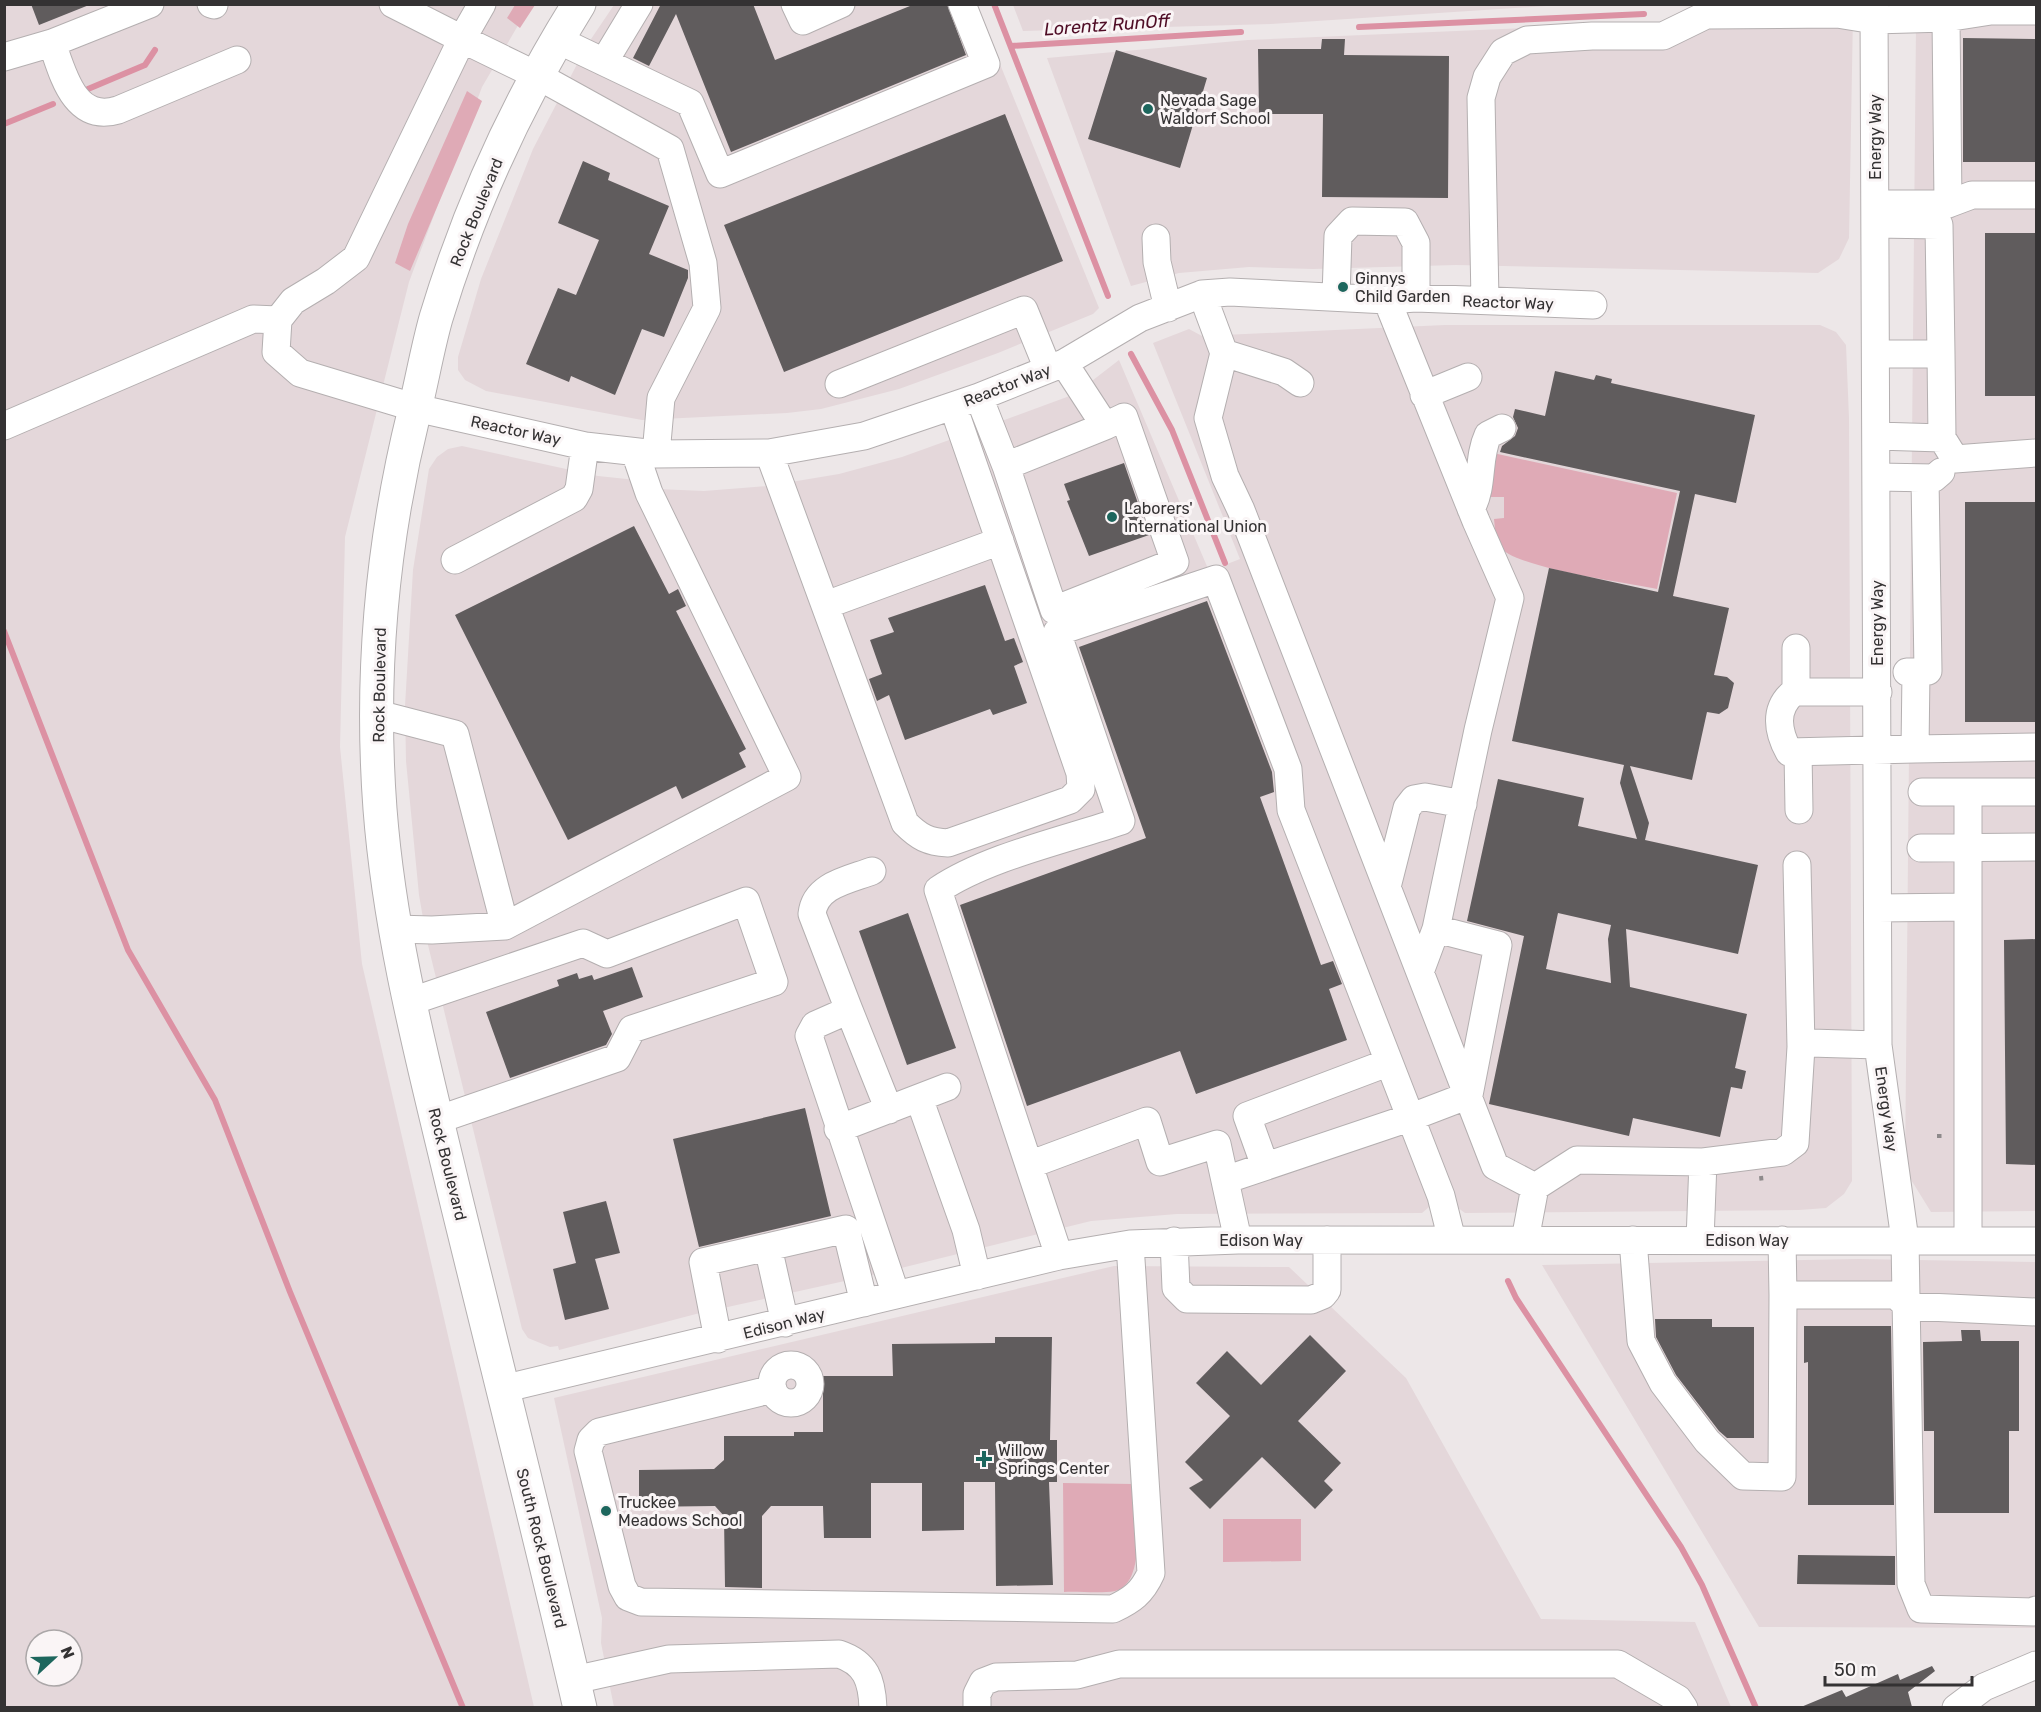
<svg xmlns="http://www.w3.org/2000/svg" width="2041" height="1712" font-family="Rubik,sans-serif">
<rect width="100%" height="100%" fill="#ede7e8"/>
<path fill="#e4d7da" fill-rule="evenodd" d="M5,5H530L482,87L409,282L345,537L340,747L362,964L534,1707L5,1708ZM36,1640H72V1676H36Z
M614,5H976L1099,308L1093,314L998,353L899,389L821,409L787,413L642,420L486,391L465,380L458,370V357L481,279L533,149L587,45Z
M1013,5H1561L1271,24L1023,31Z
M1853,14L1849,238L1839,259L1818,273L1456,265L1313,269L1249,267L1179,273L1131,286L1047,58L1248,40Z
M2036,21V1211L1931,1212L1905,1170L1916,26Z
M1445,325H1820L1836,332L1846,345L1849,418L1852,1181L1844,1194L1826,1208L1799,1210L1465,1213L1454,1205L1429,1207L1422,1213L1177,1214L1091,1221L881,1273L696,1314L559,1350L558,1346L550,1347L528,1338L522,1329L427,941L419,895L406,761L405,706L413,570L429,469L437,457L448,449L462,446L598,476L655,482L657,489L704,491L767,486L839,474L902,457L977,430L1075,394L1119,360L1209,571L1240,559L1153,343L1189,329L1202,336Z
M1858,1259L2036,1262V1628L1759,1627L1542,1265Z
M1114,1266L1289,1267L1406,1378L1541,1619L1695,1622L1731,1707H614L601,1643L602,1618L554,1398Z"/>
<path fill="#dfaab6" d="M515,5H535L520,28L507,18Z
M467,91L482,101L410,271L395,263L408,224Z
M1493,453L1677,493L1657,589C1628,583 1513,568 1499,546C1495,539 1495,527 1494,519L1504,518V497H1491L1486,462Z
M1063,1483L1134,1484C1135,1509 1148,1583 1115,1591C1099,1594 1080,1591 1064,1592Z
M1223,1519H1301V1561L1223,1562Z"/>
<g fill="none" stroke-linecap="round" stroke-linejoin="round">
<path stroke="#dc91a3" stroke-width="6" d="M994,4L1108,296
M1359,27L1644,14
M1011,46L1241,32
M88,89L145,65L155,50
M4,124L53,104
M1131,354L1172,430L1225,563
M4,631L128,950L215,1100L290,1292L463,1708
M1508,1281L1516,1298L1681,1547L1702,1585L1756,1708"/>
</g>
<path fill="#605c5d" fill-rule="evenodd" d="M31,4H89V5L39,25Z
M661,4H753L775,60L915,4H947L966,55L731,152L676,14L649,66L633,58Z
M1963,38L2037,39V162H1963Z
M1322,39H1345L1344,55L1449,56L1448,198L1322,197L1323,114H1259L1258,49H1321Z
M1116,50L1207,78L1180,168L1088,139Z
M1005,114L1063,261L784,372L724,225Z
M583,161L610,173L608,180L669,206L649,254L688,270V278L664,337L642,329L615,395L571,376L569,382L526,364L558,288L576,295L599,240L558,223Z
M1985,233H2037V396H1985Z
M1555,371L1594,380L1596,375L1612,379L1611,383L1755,415L1736,503L1695,494L1673,596L1729,608L1714,675L1727,677L1734,683L1728,708L1719,714L1707,712L1692,780L1630,766L1649,823L1645,840L1758,865L1738,954L1626,929L1630,987L1747,1014L1735,1068L1746,1071L1742,1089L1731,1087L1720,1137L1633,1118L1629,1136L1489,1104L1524,936L1467,921L1498,779L1584,798L1578,826L1637,839L1620,783L1624,765L1512,741L1549,568L1658,592L1680,491L1500,452L1502,446L1515,436L1518,428L1513,417L1515,409L1545,416ZM1558,913L1611,925L1608,939L1611,983L1546,969Z
M1124,463L1149,535L1089,556L1067,501L1070,500L1064,484Z
M1965,502H2037V722H1965Z
M634,526L669,594L678,589L686,606L676,611L746,749L739,753L746,767L682,799L676,786L568,840L455,615Z
M985,585L1005,641L1014,638L1023,662L1014,666L1027,703L993,715L990,709L905,740L889,695L877,701L869,679L882,674L870,640L894,632L888,618Z
M1207,601L1272,772L1274,792L1260,797L1321,965L1333,961L1342,984L1329,989L1347,1040L1196,1094L1180,1051L1027,1106L960,905L1146,838L1079,647Z
M908,913L956,1048L907,1065L859,931Z
M2037,939V1165L2006,1164L2004,940Z
M632,967L643,997L603,1011L612,1034L606,1045L510,1078L486,1012L559,986L557,980L577,973L579,979L592,975L594,980Z
M805,1108L831,1216L699,1247L673,1139Z
M606,1201L620,1253L595,1259L609,1309L565,1320L553,1269L576,1263L563,1212Z
M1655,1319H1712V1327H1754V1438H1727L1719,1431L1676,1375L1656,1337Z
M1804,1326H1891L1894,1505H1808V1362L1804,1363Z
M1961,1330H1980L1981,1341H2019V1431H2009V1513H1934V1431H1924L1923,1342L1962,1341Z
M1310,1335L1346,1371L1298,1421L1341,1463L1324,1481L1333,1490L1315,1509L1262,1457L1210,1509L1189,1488L1203,1480L1185,1462L1230,1416L1196,1383L1227,1351L1261,1385Z
M995,1337H1052L1050,1440H1057V1482H1049L1053,1585L996,1586L995,1482H964V1530L922,1531V1483H871V1538H824L823,1506H771L762,1516V1588L725,1587L724,1516L715,1506L639,1507V1470L714,1469L724,1460V1436H794V1432H823V1376H893L892,1344L995,1343Z
M1798,1555L1895,1556V1585L1797,1584Z
M1932,1666L1935,1671L1908,1692L1912,1707H1801L1842,1690L1846,1697L1898,1674L1900,1680Z"/>
<g fill="none" stroke-linecap="round" stroke-linejoin="round">
<g stroke="#b4afb0" stroke-width="29">
<path id="minor" d="M211,4L214,5
M393,4L462,39L482,4
M795,4L803,21L841,4
M1874,4L1878,1045L1905,1240L1911,1584L1921,1609L2034,1612L2036,1610
M1946,18L1991,11H2036
M558,40L690,103L720,174L986,64L962,4
M52,43C63,74 74,123 118,110L237,60
M4,57L52,43L150,4
M604,62L639,4
M1875,204H1948L1972,195H2036
M1875,224L1939,225L1941,354
M1156,238L1157,262L1168,308
M1202,294L1224,353L1284,372L1300,383
M1336,297L1338,236L1352,221L1405,222L1416,243V298
M1387,300L1476,521L1510,598L1478,730L1436,929L1420,972
M1485,300L1481,98L1487,77L1503,52L1527,40L1592,36H1663L1706,15L1837,14L1874,20L1946,18L1948,204
M1224,353L1208,418L1225,476L1241,510L1495,1166L1535,1187
M1877,354H1941L1942,438
M839,384L1024,310L1048,369
M1424,395L1468,377
M979,397L1006,466L1105,426L1064,363
M4,426L253,319L278,320
M1877,436L1942,438L1955,459L2036,453
M769,453L905,823C919,837 928,842 948,843L1070,800L1081,789L1080,773L953,406
M656,454L661,398L707,308L703,263L670,149L538,76L462,39L356,258L326,281L293,301L278,320L276,352L300,373L416,408L585,446L656,454L769,453L864,436L979,397L1064,363L1140,318L1202,294L1230,292L1387,300L1416,298L1593,305
M1006,466L1054,610L1175,562L1124,417L1105,426
M1877,477L1934,478L1941,472
M1471,509C1484,485 1477,459 1488,435L1502,428
M455,560L574,498L579,489L585,446
M826,605L1000,541
M1796,648V692
M1907,672L1928,671L1925,478
M1878,692H1794C1773,709 1778,732 1789,752L1915,749L1916,672
M378,714L455,734L505,926
M1915,749L2036,747
M1798,752L1799,810
M1922,792H1968
M1921,848L2036,847
M1797,865L1801,1047
M872,871C848,880 815,885 812,914L849,1010L815,1025L809,1036L896,1295
M1387,887L1407,808L1414,799L1425,797L1463,804
M1878,908L1968,907
M395,929L432,930L505,926L787,777L649,493L635,452
M409,1002L583,943L607,954L746,901L774,982L632,1029L617,1058L437,1120
M849,1010L889,1110
M919,1098L966,1230L977,1276
M838,1129L947,1087
M1703,1162L1783,1152L1795,1143L1801,1047L1810,1043L1878,1045
M1029,1165L1147,1121L1160,1162L1217,1144L1238,1240
M1265,1166L1247,1116L1387,1063
M1225,1180L1409,1118L1469,1095L1498,945L1436,929
M1525,1240L1535,1187L1577,1160L1703,1162L1700,1240
M1633,1240L1641,1341L1663,1383L1707,1441L1743,1476L1782,1477L1783,1295
M1782,1240L1783,1295H1896L1907,1306L2036,1312
M1968,1240V792H2036
M1174,1241L1176,1288L1187,1299L1311,1300L1323,1295L1327,1290V1240
M768,1247L785,1323
M1059,1256L938,890C987,857 1065,840 1121,821L1057,632L1216,579L1288,769L1291,810L1441,1196L1452,1240
M718,1339L703,1262L846,1229L864,1303
M772 1384a19 19 0 1 1 38 0a19 19 0 1 1-38 0Z
M502,1389L1059,1256L1130,1244L1238,1240L2036,1241
M773,1389L599,1432L591,1440L588,1451L622,1586L628,1597L641,1602L1113,1609C1132,1600 1142,1593 1151,1573L1130,1244
M574,1680L669,1659L839,1654C866,1663 872,1680 873,1708
M977,1708V1694L983,1682L996,1677L1077,1675L1119,1664H1618L1678,1699L1684,1708
M1956,1708L1984,1687L2036,1665"/>
</g>
<g stroke="#b4afb0" stroke-width="35">
<path id="major" d="M579,4C518,101 469,209 436,318C427,350 422,381 414,413C382,542 370,675 380,809C390,939 424,1065 454,1191C496,1363 540,1535 580,1708"/>
</g>
<path stroke="#8e8a8b" stroke-width="4" stroke-dasharray="4.5 4.5" stroke-linecap="butt" d="M1937,1136H1946
M1761,1176L1762,1185"/>
<use href="#minor" stroke="#fff" stroke-width="27"/>
<use href="#major" stroke="#fff" stroke-width="33"/>
</g>
<g fill="#1d665d" stroke="#faf5f6" stroke-width="2">
<circle cx="1148" cy="109" r="6"/>
<circle cx="1343" cy="287" r="6"/>
<circle cx="1112" cy="517" r="6"/>
<path d="M981 1450h6v6h6v6h-6v6h-6v-6h-6v-6h6z"/>
<circle cx="606" cy="1511" r="6"/>
</g>
<g text-anchor="middle" stroke-width="6" stroke-linejoin="round" paint-order="stroke">
<g font-size="16" fill="#343233" stroke="#faf5f6" text-anchor="start">
<text x="1160" y="106">Nevada Sage<tspan x="1160" dy="18">Waldorf School</tspan></text>
<text x="1355" y="284">Ginnys<tspan x="1355" dy="18">Child Garden</tspan></text>
<text x="1124" y="514">Laborers'<tspan x="1124" dy="18">International Union</tspan></text>
<text x="998" y="1456">Willow<tspan x="998" dy="18">Springs Center</tspan></text>
<text x="618" y="1508">Truckee<tspan x="618" dy="18">Meadows School</tspan></text>
</g>
<g font-size="16" fill="#343233" stroke="#faf5f6">
<text transform="translate(1875 137) rotate(-90)" y="6">Energy Way</text>
<text transform="translate(476 212) rotate(-68)" y="6">Rock Boulevard</text>
<text transform="translate(1508 302) rotate(2)" y="6">Reactor Way</text>
<text transform="translate(1007 385) rotate(-21)" y="6">Reactor Way</text>
<text transform="translate(516 430) rotate(12)" y="6">Reactor Way</text>
<text transform="translate(1877 623) rotate(-90)" y="6">Energy Way</text>
<text transform="translate(379 685) rotate(-89)" y="6">Rock Boulevard</text>
<text transform="translate(1887 1109) rotate(82)" y="6">Energy Way</text>
<text transform="translate(448 1164) rotate(76)" y="6">Rock Boulevard</text>
<text x="1261" y="1246">Edison Way</text>
<text x="1747" y="1246">Edison Way</text>
<text transform="translate(784 1323) rotate(-14)" y="6">Edison Way</text>
<text transform="translate(542 1548) rotate(76)" y="6">South Rock Boulevard</text>
</g>
<g font-size="18" font-style="italic" fill="#4f0d26" stroke="#faf5f6">
<text transform="translate(1107 25) rotate(-4)" y="6">Lorentz RunOff</text>
</g>
</g>
<rect width="2041" height="1712" fill="none" stroke="#343233" stroke-width="12"/>
<g transform="translate(54 1658) rotate(68)"><circle r="28" fill="#faf5f6" stroke="#aba7a8" stroke-width="1.5"/>
<path d="M0-4.5L10 22L0 15L-10 22Z" fill="#1d665d"/>
<text y="-9" font-size="16" font-weight="bold" text-anchor="middle" fill="#343233">N</text>
</g>
<path d="M1825 1676v9h147v-9" fill="none" stroke="#343233" stroke-width="3"/>
<text x="1834" y="1676" font-size="18" fill="#343233" stroke="#faf5f6" stroke-width="4.5" paint-order="stroke">50 m</text>
</svg>
